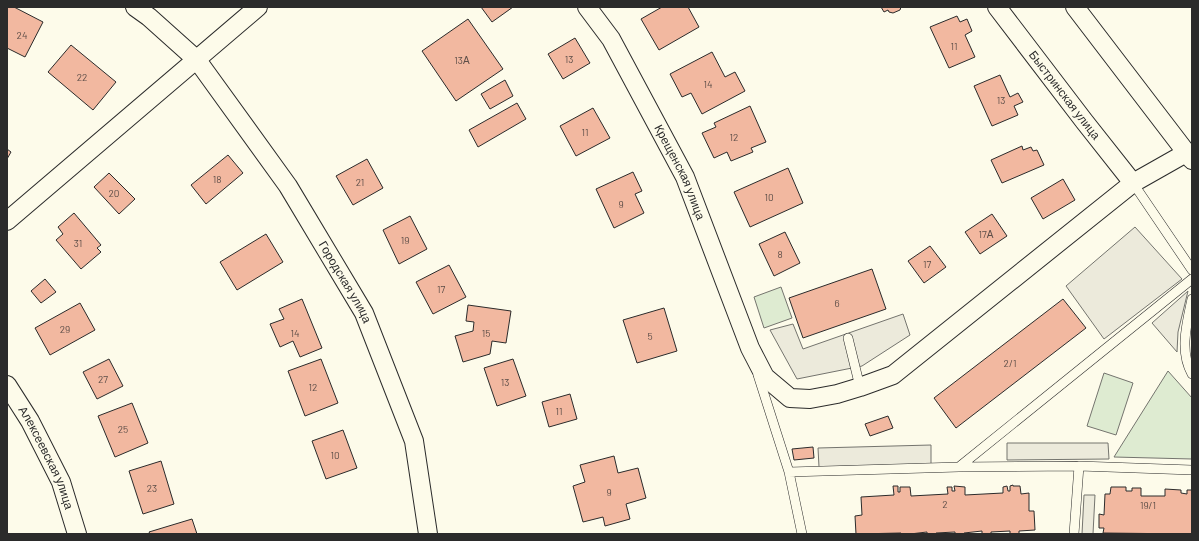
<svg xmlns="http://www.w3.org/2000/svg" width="1199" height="541" font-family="Barlow,sans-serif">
<rect width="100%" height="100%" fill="#fdfbea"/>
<path fill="#deebd1" stroke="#74746e" d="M781,287L792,318L764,328L754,297Z
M1168,371L1192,398V459L1114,457Z
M1104,373L1133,383L1116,435L1087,426Z"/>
<path fill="#eceadb" stroke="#74746e" d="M1135,227L1182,279L1104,339L1066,286Z
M1188,291L1178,332L1177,352L1152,323Z
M903,314L910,335L862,366L797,379L770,330L793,324L803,349Z
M1007,443H1108L1109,459L1007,460Z
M931,445V464L819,467L818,448Z
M1084,495H1095L1093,534H1082Z"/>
<path fill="#f2b8a0" stroke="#2b2b2b" d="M7,7H14L43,22L25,57L7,48Z
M481,7H513L492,22Z
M662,7H688L699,27L659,50L641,19Z
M881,7H901L900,10L893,13L889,12L888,10L884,12Z
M957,16L960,22L967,19L972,31L965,35L975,57L949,68L930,27Z
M468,19L503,69L456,101L422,51Z
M575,38L590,63L563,79L548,54Z
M71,45L116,82L93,110L48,72Z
M712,52L725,77L735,72L745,91L702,114L691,93L682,97L670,74Z
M1000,75L1010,97L1018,93L1023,102L1014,106L1018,115L992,126L974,86Z
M505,80L513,96L490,109L481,94Z
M517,103L526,119L478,147L469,130Z
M750,106L766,142L751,148L753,152L731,161L727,152L714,158L702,133L716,127L714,123Z
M593,108L610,138L576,156L560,126Z
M1022,146L1023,150L1031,147L1033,151L1037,150L1044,165L1002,183L991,160Z
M7,149L11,152L7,159Z
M228,155L243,173L206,204L191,185Z
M367,159L383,188L353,205L336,176Z
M788,168L803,203L750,227L734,192Z
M633,172L642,191L635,194L644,213L614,228L596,189Z
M109,173L135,199L119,214L94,187Z
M1063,179L1075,200L1043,219L1031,198Z
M74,213L101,245L97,248L101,252L81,269L56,240L63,234L58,227Z
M992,214L1007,236L980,254L965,232Z
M410,216L427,249L399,264L383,230Z
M785,232L800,263L774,276L759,244Z
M266,234L283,262L237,290L220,262Z
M930,246L946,267L924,283L908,261Z
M449,265L466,297L433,314L416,282Z
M872,269L886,309L803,338L789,298Z
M45,279L56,292L41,303L31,291Z
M302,299L322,348L300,357L293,341L280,347L270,324L284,319L279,309Z
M1063,299L1086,328L956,428L934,398Z
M80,303L95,330L50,355L35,328Z
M468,305L511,311L506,343L492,341L490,354L463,362L455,336L473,331L474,322L466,321Z
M664,308L677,351L637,363L623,320Z
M109,359L123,386L97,399L83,372Z
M321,359L338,403L305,416L288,371Z
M513,359L526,396L497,406L484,368Z
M570,394L577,419L549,427L542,402Z
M132,403L148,443L115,457L98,416Z
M888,416L893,428L870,436L865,424Z
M343,430L357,468L326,479L312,441Z
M813,447L814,458L794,460L792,449Z
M614,456L618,473L638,468L646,498L626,504L630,519L605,526L603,517L583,522L573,486L585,482L580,465Z
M161,461L174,504L143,514L129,471Z
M1013,485V486H1020L1021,494L1029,493V511H1034L1035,530L1019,531V534H1010V531L991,532V534H982V531L964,533V534H955V532L936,533V534H927V532L910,534H901V533L856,534L855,516L862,515L861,497L894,495L893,486H898V492H900V487H910L911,496L948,494L947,487H952V491H955L954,486L965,487V495L1003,493V487L1007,486L1008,491H1010V486Z
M1111,487H1126V491H1132V488H1141V496H1165V489L1181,490V493L1187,494V490H1192V534L1103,533L1104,528H1099V514L1104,515L1105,494H1110Z
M192,519L197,534H150L149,532Z"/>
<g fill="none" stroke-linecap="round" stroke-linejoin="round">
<g stroke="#2b2b2b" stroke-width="10">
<path id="lane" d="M1133,183L1192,270
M1192,299C1187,323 1179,351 1192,374
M848,338L860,387
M758,375L789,472L802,534
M959,467L1192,279
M789,472L959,467L1079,466
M1074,534L1079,466L1192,470"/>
</g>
<g stroke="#2b2b2b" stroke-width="20">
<g id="street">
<path id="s1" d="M135,7L149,17L197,60L288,186L364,313L414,441L428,534"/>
<path id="s2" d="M587,7L611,39L685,177L750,348L765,377L790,398L810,399L837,394L860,387L893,375L1133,183L1186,153"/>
<path id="s3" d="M997,7L1084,121L1133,183"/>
<path d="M1075,7L1192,160"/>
<path d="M7,221L258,7"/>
<path id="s4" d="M7,385L30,421L61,482L77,534"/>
</g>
</g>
<use href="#lane" stroke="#fdfbea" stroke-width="9"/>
<use href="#street" stroke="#fdfbea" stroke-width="18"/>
</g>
<g text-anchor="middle" stroke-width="3" stroke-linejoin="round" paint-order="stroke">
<g font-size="10" fill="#5d4e48">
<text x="22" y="39">24</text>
<text x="954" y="50">11</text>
<text x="569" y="63">13</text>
<text x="462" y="64">13А</text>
<text x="82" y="81">22</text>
<text x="708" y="88">14</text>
<text x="1001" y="104">13</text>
<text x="585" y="136">11</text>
<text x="734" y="141">12</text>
<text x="217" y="183">18</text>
<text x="360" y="186">21</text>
<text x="114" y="197">20</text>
<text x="769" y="201">10</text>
<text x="621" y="208">9</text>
<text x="986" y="238">17А</text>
<text x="405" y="244">19</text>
<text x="78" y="247">31</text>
<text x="780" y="258">8</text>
<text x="927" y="268">17</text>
<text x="441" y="293">17</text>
<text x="837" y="307">6</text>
<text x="65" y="333">29</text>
<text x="295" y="337">14</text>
<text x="486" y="337">15</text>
<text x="650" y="340">5</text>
<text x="1010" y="367">2/1</text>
<text x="103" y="383">27</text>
<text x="505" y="386">13</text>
<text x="313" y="391">12</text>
<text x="559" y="415">11</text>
<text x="123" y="433">25</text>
<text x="335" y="459">10</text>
<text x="152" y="492">23</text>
<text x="609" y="496">9</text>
<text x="945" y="508">2</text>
<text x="1148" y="509">19/1</text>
</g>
<g font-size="12" fill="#2b2b2b" stroke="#fdfbea">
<text dy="4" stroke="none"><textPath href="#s3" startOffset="111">Быстринская улица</textPath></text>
<text dy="4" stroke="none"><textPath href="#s2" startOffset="190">Крещенская улица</textPath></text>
<text dy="4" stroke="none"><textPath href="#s1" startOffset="349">Городская улица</textPath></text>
<text dy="4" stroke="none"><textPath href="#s4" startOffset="83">Алексеевская улица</textPath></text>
</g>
</g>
<rect width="1199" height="541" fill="none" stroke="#2b2b2b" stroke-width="16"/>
</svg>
